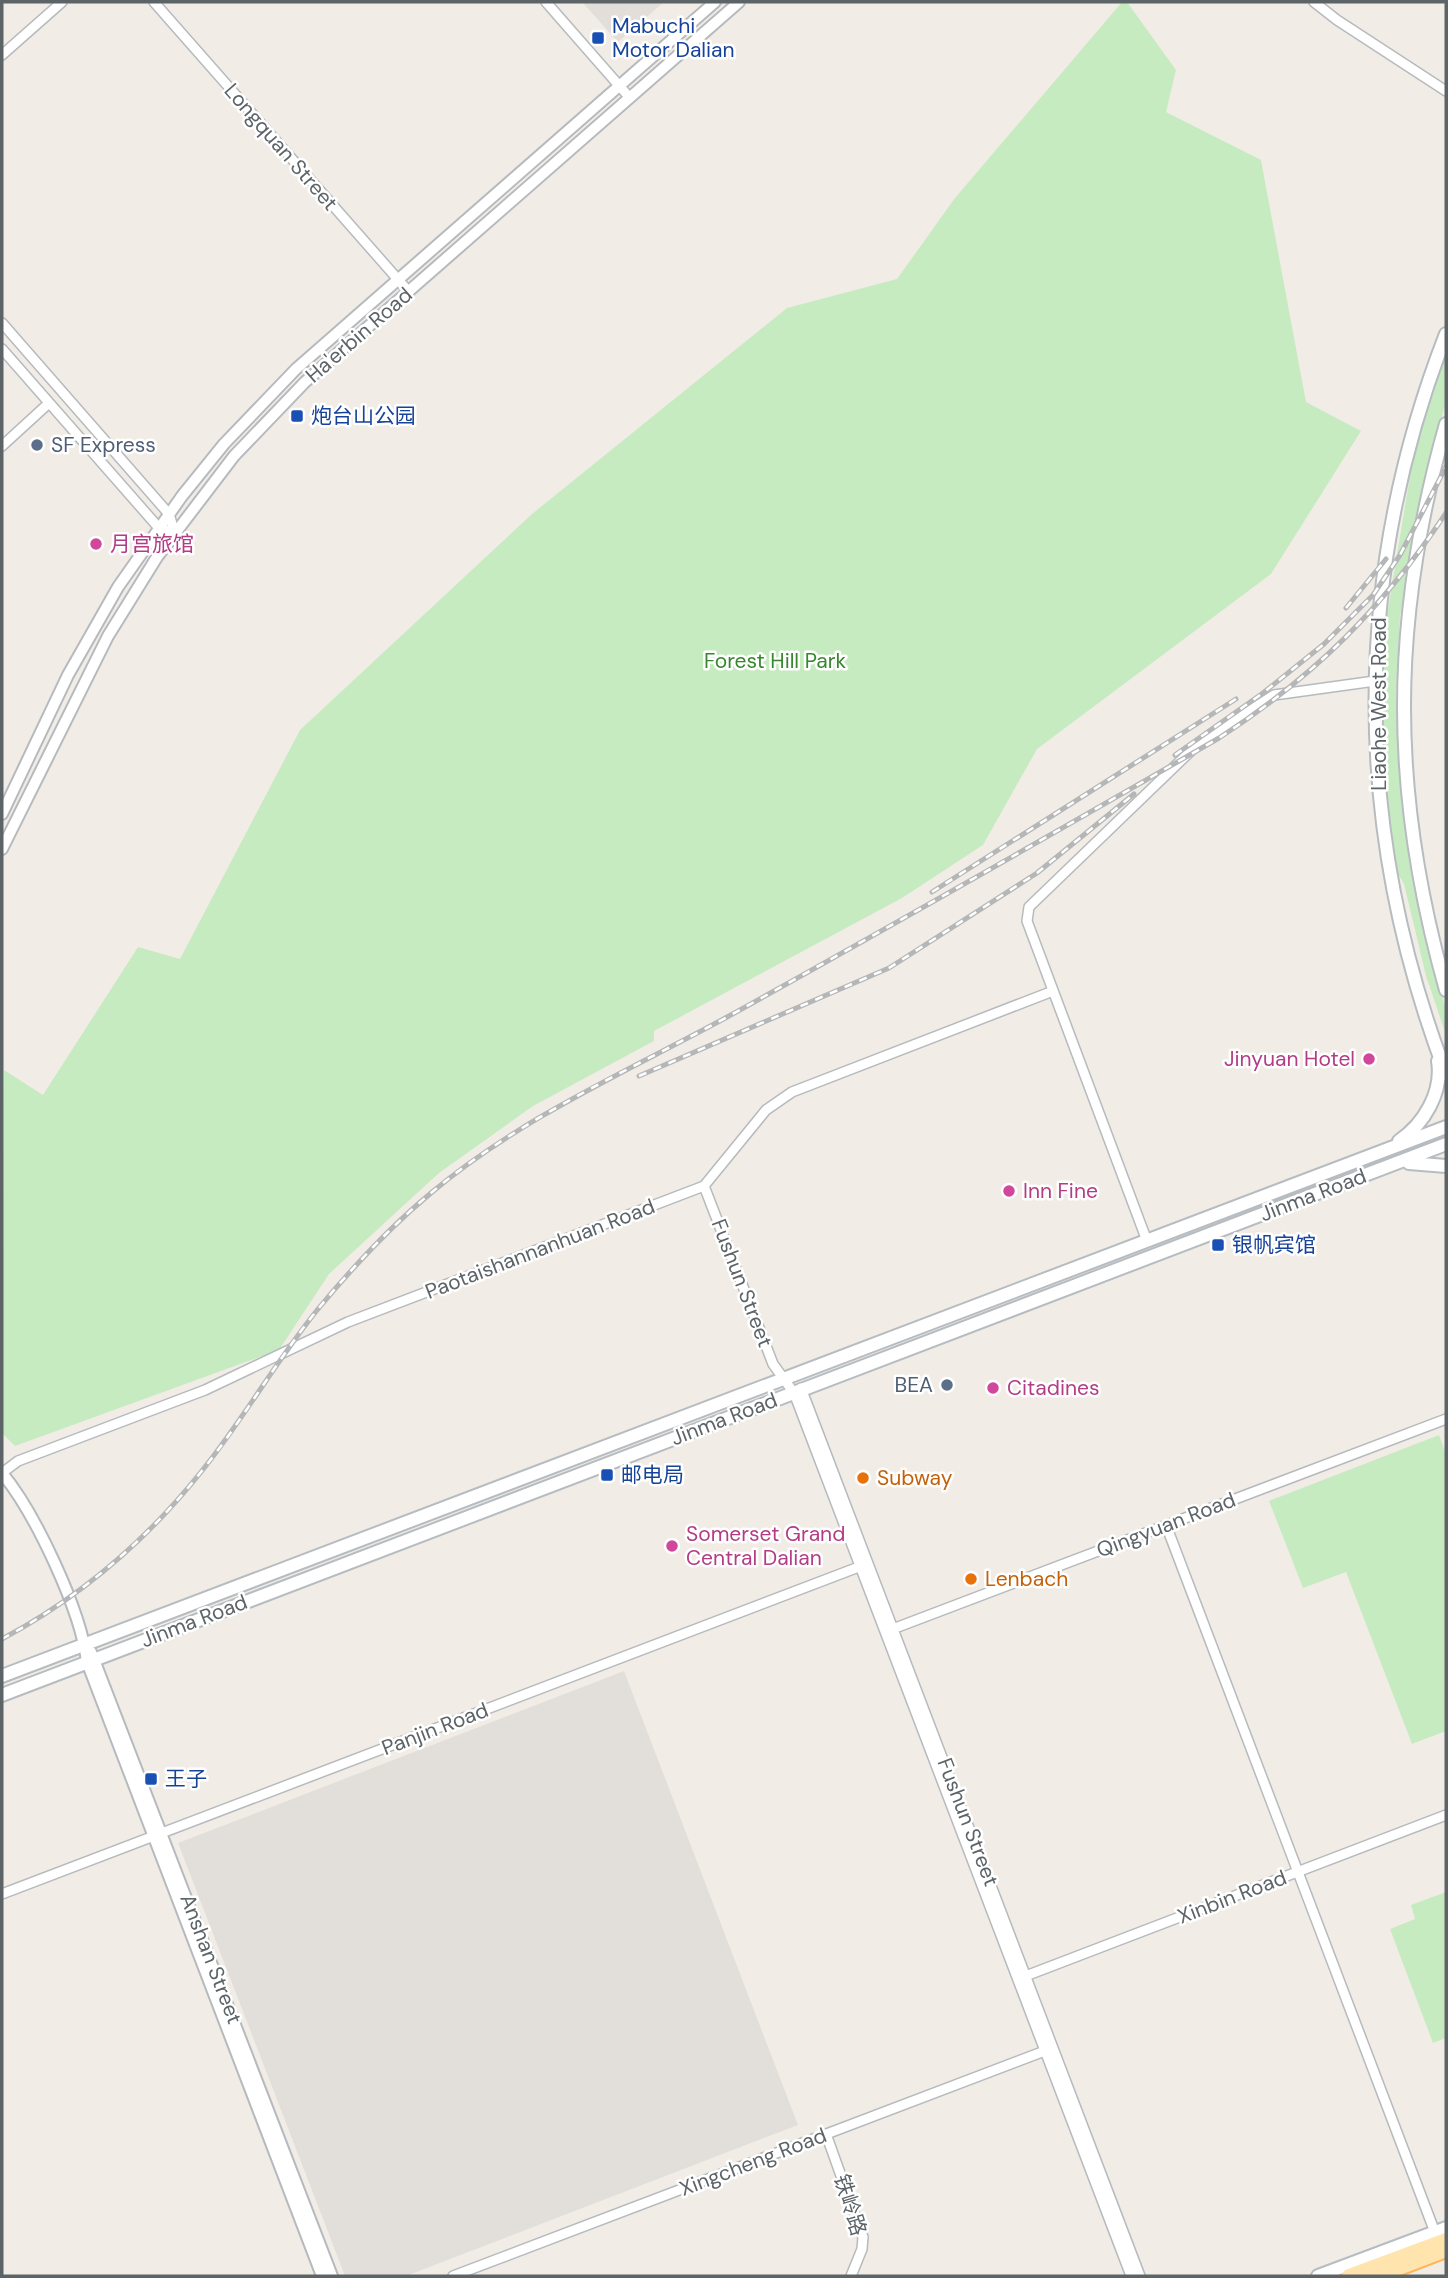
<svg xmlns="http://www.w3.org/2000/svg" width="1448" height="2278" font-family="'DM Sans','Noto Sans SC',sans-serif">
<rect width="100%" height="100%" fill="#f1ede6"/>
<path fill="#e2dfda" d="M582,2H664L618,42Z
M624,1671L798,2125L406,2276H345L178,1843Z"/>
<path fill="#c7ebc0" d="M1122,2H1127L1176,70L1166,112L1261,160L1306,402L1361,431L1271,574L1037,749L983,845L902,898L654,1031V1041L533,1106L439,1173L329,1274L279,1350L15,1446L2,1433L4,1070L43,1095L138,947L180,959L300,730L532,514L787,308L897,279L955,198Z
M1446,351V401L1423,491L1400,616L1396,695L1401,798L1413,883L1446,1011V1035L1426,976L1404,884L1397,872L1390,844L1380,738L1381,651L1415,446Z
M1439,1435L1446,1454V1731L1412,1744L1346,1572L1303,1588L1269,1501Z
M1446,1892V2038L1433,2043L1390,1929L1415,1919L1411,1905Z"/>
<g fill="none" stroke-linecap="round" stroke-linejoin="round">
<g stroke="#b6babe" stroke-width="12">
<path id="minor" d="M154,2L409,292
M546,2L630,98
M1314,2L1337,20L1446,91
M2,55L62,2
M2,323L169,514L175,533
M2,349L159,528L175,533
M2,446L49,403
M704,1186L773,1364L794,1393L1131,2276
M1147,1241L1027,921L1029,907L1198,744L1238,718L1274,695L1375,681
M801,1388L1140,2276
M2,1473L18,1461L205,1390L348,1322L704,1186L766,1110L792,1092L1053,991
M1166,1525L1436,2235
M890,1630L1446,1419
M2,1894L864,1565
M1023,1977L1446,1815
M826,2134L863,2237L862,2249L851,2276
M453,2276L1050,2049"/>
</g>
<g stroke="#b6babe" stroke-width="14">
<path id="tertiary" d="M2,814L68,675L118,587L182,496L224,444L296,369L715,2
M2,849L108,636L157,557L234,456L305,382L739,2
M2,1473C35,1513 81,1610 87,1662L322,2276
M91,1652L332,2276"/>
</g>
<g stroke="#b7bcc1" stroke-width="16">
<path id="secondary" d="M1446,334C1351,579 1353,829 1446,1074
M1446,424C1390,622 1390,792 1446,990
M1399,1141C1424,1124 1443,1092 1438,1061
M1409,1163L1446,1166
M2,1676L1446,1127
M2,1695L1446,1144
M1318,2276L1446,2228"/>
</g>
<g stroke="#ffb351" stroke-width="18">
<path id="primary" d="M1349,2276L1446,2240
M1378,2276L1446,2250"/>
</g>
<use href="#minor" stroke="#fff" stroke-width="9"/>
<use href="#tertiary" stroke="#fff" stroke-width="10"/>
<use href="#secondary" stroke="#fff" stroke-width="12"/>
<use href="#primary" stroke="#ffe5ad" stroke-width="14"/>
<g stroke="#b5b6b7" stroke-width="5">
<path id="rail" d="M1346,608L1386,559
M1175,755L1263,693L1324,644L1373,595L1400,555L1446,467
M932,892L1236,699
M639,1076L889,968L1037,873L1134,794
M2,1639C79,1598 146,1541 201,1472C243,1420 276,1361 318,1309C352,1268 390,1227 431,1193C520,1118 628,1071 729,1016C893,925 1056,832 1219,738C1316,675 1382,609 1446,513"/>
</g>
<use href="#rail" stroke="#fff" stroke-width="2.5" stroke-dasharray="8" stroke-linecap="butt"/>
</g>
<g fill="#1a4fb4" stroke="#fff" stroke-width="2.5">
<rect x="591" y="31" width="14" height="14" rx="3.5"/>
<rect x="290" y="409" width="14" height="14" rx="3.5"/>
<rect x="1211" y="1238" width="14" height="14" rx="3.5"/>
<rect x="600" y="1468" width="14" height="14" rx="3.5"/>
<rect x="144" y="1772" width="14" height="14" rx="3.5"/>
</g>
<g fill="#5c6f8a" stroke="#fff" stroke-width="2.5">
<circle cx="37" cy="445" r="7"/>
<circle cx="947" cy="1385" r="7"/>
</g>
<g fill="#d1479c" stroke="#fff" stroke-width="2.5">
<circle cx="96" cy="544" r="7"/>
<circle cx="1369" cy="1059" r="7"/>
<circle cx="1009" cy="1191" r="7"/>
<circle cx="993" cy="1388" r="7"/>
<circle cx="672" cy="1546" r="7"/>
</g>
<g fill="#e8710a" stroke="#fff" stroke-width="2.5">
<circle cx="863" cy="1478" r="7"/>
<circle cx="971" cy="1579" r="7"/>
</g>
<g text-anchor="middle" stroke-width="5" stroke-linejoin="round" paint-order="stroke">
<g font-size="21" fill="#164399" stroke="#fff" text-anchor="start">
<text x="612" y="33">Mabuchi<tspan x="612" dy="24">Motor Dalian</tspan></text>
<text x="311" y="423">炮台山公园</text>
<text x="1232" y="1252">银帆宾馆</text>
<text x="621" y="1482">邮电局</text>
<text x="165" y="1786">王子</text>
</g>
<g font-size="21" fill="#5d6468" stroke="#fff">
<text transform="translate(281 147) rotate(49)" y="7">Longquan Street</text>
<text transform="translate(359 335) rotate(-41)" y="7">Ha'erbin Road</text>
<text transform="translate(1379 704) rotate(-90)" y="7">Liaohe West Road</text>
<text transform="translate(1313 1195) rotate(-21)" y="7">Jinma Road</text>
<text transform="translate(540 1249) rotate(-21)" y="7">Paotaishannanhuan Road</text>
<text transform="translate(742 1283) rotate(69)" y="7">Fushun Street</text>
<text transform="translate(724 1419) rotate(-21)" y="7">Jinma Road</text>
<text transform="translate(1166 1525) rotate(-21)" y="7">Qingyuan Road</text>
<text transform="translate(194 1621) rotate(-21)" y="7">Jinma Road</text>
<text transform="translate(435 1729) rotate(-21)" y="7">Panjin Road</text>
<text transform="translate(968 1822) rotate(69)" y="7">Fushun Street</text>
<text transform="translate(1232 1897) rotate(-21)" y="7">Xinbin Road</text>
<text transform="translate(211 1959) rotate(69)" y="7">Anshan Street</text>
<text transform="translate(753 2162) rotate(-21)" y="7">Xingcheng Road</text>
<text transform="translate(850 2205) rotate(73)" y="7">铁岭路</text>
</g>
<g font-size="21" fill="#4e5e75" stroke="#fff" text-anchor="start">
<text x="51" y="452">SF Express</text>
<text x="933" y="1392" text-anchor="end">BEA</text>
</g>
<g font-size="21" fill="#b23c85" stroke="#fff" text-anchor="start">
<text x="110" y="551">月宫旅馆</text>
<text x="1355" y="1066" text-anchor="end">Jinyuan Hotel</text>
<text x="1023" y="1198">Inn Fine</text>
<text x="1007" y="1395">Citadines</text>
<text x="686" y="1541">Somerset Grand<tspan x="686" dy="24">Central Dalian</tspan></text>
</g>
<g font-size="21" fill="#37872d" stroke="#fff">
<text x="775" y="668">Forest Hill Park</text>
</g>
<g font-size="21" fill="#c56008" stroke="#fff" text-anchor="start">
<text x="877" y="1485">Subway</text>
<text x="985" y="1586">Lenbach</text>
</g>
</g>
<rect width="1448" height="2278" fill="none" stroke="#5d6468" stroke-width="7"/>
</svg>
